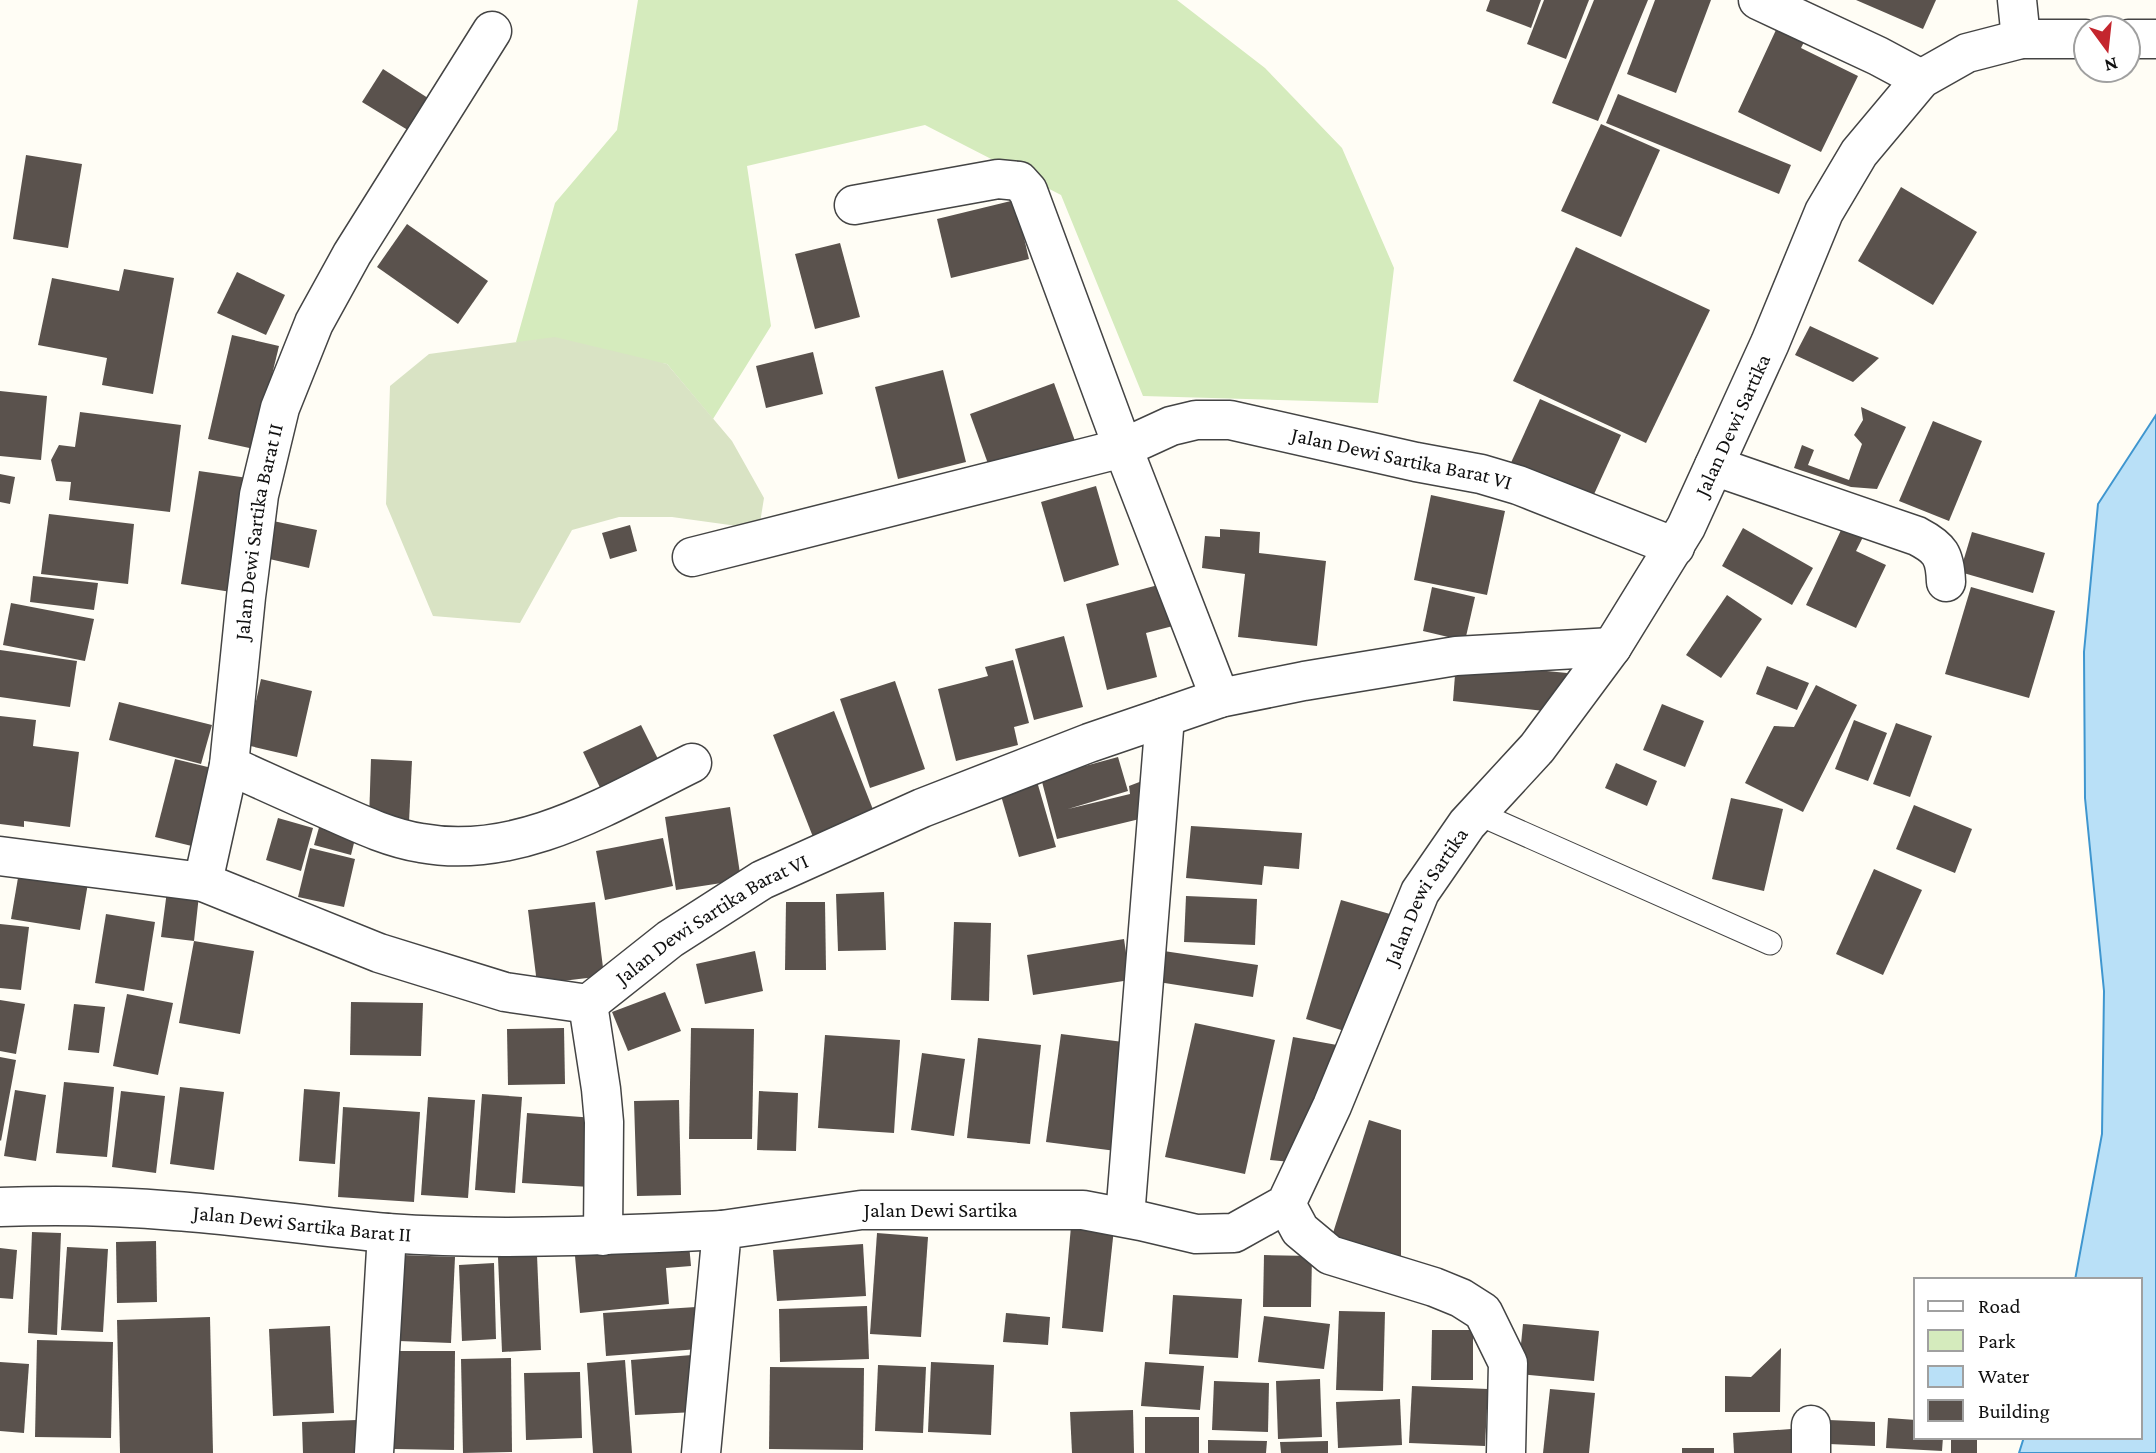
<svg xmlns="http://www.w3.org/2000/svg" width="2156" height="1453" viewBox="0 0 2156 1453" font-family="'Crimson Pro',serif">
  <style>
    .green { fill: #d5ebbd }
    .cemetery { fill: #d9e3c4 }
    .water { fill: #b9e0f7; stroke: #3f96cf; stroke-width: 2 }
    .building { fill: #5a524d }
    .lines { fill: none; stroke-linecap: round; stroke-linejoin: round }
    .service-casing { stroke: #444; stroke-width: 25 }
    .minor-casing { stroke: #444; stroke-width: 41 }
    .tertiary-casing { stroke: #444; stroke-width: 41 }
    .service { stroke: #fff; stroke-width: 23 }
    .minor { stroke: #fff; stroke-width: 38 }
    .tertiary { stroke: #fff; stroke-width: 38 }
    .labels { text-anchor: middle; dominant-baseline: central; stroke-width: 7; stroke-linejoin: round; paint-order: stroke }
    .street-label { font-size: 21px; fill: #111; stroke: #fff }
  </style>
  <rect width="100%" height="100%" fill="#fffdf5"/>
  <polygon class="green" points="638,0 1177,0 1265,68 1342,148 1394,268 1378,403 1143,396 1061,195 925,125 747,166 771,326 713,419 667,364 516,342 555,203 617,130"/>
  <polygon class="cemetery" points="555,337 667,364 732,441 764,498 759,529 672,517 619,517 572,530 520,623 433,616 386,504 390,386 429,354"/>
  <polygon class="water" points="2156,415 2156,1453 2019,1453 2024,1437 2140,1437 2140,1280 2075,1280 2102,1134 2104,991 2085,798 2084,652 2098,504"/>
  <g class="building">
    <polygon points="1490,0 1541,0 1531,28 1486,11"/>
    <polygon points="1544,0 1589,0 1566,59 1527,44"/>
    <polygon points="1594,0 1648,0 1598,121 1552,103"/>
    <polygon points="1655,0 1711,0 1676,93 1627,74"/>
    <polygon points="1856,0 1936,0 1923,29"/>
    <polygon points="1782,17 1810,30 1801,48 1858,76 1821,152 1738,112"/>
    <polygon points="383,69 431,100 411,132 362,102"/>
    <polygon points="1618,94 1791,165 1779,194 1606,123"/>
    <polygon points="1601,124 1660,150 1621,237 1561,211"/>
    <polygon points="26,155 82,164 68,248 13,239"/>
    <polygon points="1901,187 1977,232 1933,305 1858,261"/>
    <polygon points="1015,200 1029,259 951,278 937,219"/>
    <polygon points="407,224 488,281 458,324 377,267"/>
    <polygon points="840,243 860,317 815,329 795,254"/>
    <polygon points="1576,247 1710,310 1646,443 1513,381"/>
    <polygon points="124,269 174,278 153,394 102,385 107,358 38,345 52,278 119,291"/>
    <polygon points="237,272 285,295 266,335 217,313"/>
    <polygon points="1810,326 1879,358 1853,382 1795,355"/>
    <polygon points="232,335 279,346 254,449 208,439"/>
    <polygon points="813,352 823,394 766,408 756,366"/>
    <polygon points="943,370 966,462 898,479 875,387"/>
    <polygon points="1054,383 1075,441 991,472 970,414"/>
    <polygon points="0,391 47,396 41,460 0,456"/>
    <polygon points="1540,399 1621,435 1590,503 1509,467"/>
    <polygon points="1861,407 1906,427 1877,489 1851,487 1794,468 1802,445 1814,450 1808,465 1849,480 1862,444 1854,435 1863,420"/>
    <polygon points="80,412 181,425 170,512 69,500 71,482 56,481 51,460 59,445 75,447"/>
    <polygon points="1933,421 1982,441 1949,521 1899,501"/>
    <polygon points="199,471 248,478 231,592 181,584"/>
    <polygon points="0,474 15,477 10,504 0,502"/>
    <polygon points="1096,486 1119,565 1064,582 1041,502"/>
    <polygon points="1431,495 1505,511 1487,595 1414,580"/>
    <polygon points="49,514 134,524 128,584 41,574"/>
    <polygon points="273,521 317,530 309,568 265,558"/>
    <polygon points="630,525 637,551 610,559 602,533"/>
    <polygon points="1743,528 1813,568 1792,605 1722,566"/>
    <polygon points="1842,528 1863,537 1856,551 1886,565 1856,628 1806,605"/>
    <polygon points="1220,529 1260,532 1259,553 1326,561 1317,646 1238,637 1245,574 1202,568 1205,536 1220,537"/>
    <polygon points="1972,532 2045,553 2033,593 1960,572"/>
    <polygon points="33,576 98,583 94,610 30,602"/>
    <polygon points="1162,584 1173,626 1146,633 1157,677 1107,690 1086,604"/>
    <polygon points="1432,587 1475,597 1465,641 1423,631"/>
    <polygon points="1971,587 2055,611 2029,698 1945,674"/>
    <polygon points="1727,595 1762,619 1721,678 1686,655"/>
    <polygon points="11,603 94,619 85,661 3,645"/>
    <polygon points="1064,636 1083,707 1034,720 1015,649"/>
    <polygon points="0,650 77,661 70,707 0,697"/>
    <polygon points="1013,660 1029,723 1014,727 1018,745 956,761 938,689 988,676 985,667"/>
    <polygon points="1456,662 1567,673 1562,713 1453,701"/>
    <polygon points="1767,666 1809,683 1797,710 1756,694"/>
    <polygon points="261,679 312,691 297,757 246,745"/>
    <polygon points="895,681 925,769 870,788 840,699"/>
    <polygon points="1816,685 1857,705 1803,812 1745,783 1774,726 1794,727"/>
    <polygon points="119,702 212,725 201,764 109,740"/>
    <polygon points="1662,704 1704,721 1685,767 1643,750"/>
    <polygon points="834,711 876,817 815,842 773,735"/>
    <polygon points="0,716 36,720 33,746 79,752 70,827 24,821 24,827 0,824"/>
    <polygon points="1854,720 1887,733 1868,781 1835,769"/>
    <polygon points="1896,723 1932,736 1910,797 1873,784"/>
    <polygon points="641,725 664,771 605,798 583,752"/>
    <polygon points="1118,757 1128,791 1068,809 1130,794 1129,786 1142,781 1152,816 1057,839 1041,778"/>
    <polygon points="175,759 224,771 204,849 155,837"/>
    <polygon points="371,759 412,761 409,822 369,820"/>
    <polygon points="1616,763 1657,781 1647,806 1605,788"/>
    <polygon points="1036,778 1056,847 1019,857 999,789"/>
    <polygon points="1731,798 1783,809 1764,891 1712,879"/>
    <polygon points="1914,805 1972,829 1955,873 1896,849"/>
    <polygon points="730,807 741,880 676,890 665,817"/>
    <polygon points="322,817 358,827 351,855 314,845"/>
    <polygon points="278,818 313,828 301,871 266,860"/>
    <polygon points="1191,826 1302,833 1299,869 1264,866 1262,885 1186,878"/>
    <polygon points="663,838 673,886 605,900 596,851"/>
    <polygon points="310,848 355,859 344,907 298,897"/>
    <polygon points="1874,869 1922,890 1883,975 1836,954"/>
    <polygon points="19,872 88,883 80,930 11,919"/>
    <polygon points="167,891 199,895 194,941 254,951 240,1034 179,1023 194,941 161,937"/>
    <polygon points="884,892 886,950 838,951 836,894"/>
    <polygon points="1186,896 1257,899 1255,945 1184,942"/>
    <polygon points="1341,900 1390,914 1354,1034 1306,1019"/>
    <polygon points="595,902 604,976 537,984 528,910"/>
    <polygon points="786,902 825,902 826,970 785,970"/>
    <polygon points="106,914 155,922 144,991 95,983"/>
    <polygon points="954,922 991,923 989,1001 951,1000"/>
    <polygon points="0,924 29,927 21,990 0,988"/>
    <polygon points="1124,939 1130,980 1033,995 1027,955"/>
    <polygon points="1157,950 1258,965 1253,997 1152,981"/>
    <polygon points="755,951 763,991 705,1004 696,964"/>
    <polygon points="665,992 681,1031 628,1051 612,1012"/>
    <polygon points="127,994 173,1003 158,1075 113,1066"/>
    <polygon points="0,1000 25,1004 16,1054 0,1051"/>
    <polygon points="351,1002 423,1003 421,1056 350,1055"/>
    <polygon points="74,1004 105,1007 99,1053 68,1050"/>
    <polygon points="1195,1023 1275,1040 1245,1174 1165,1157"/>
    <polygon points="564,1028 565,1084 508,1085 507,1029"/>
    <polygon points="691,1028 754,1029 752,1139 689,1139"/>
    <polygon points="1061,1034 1131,1043 1116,1151 1046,1142"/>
    <polygon points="825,1035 900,1040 894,1133 818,1128"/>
    <polygon points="1293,1037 1348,1047 1302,1163 1270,1160"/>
    <polygon points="978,1038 1041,1045 1030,1144 967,1138"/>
    <polygon points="922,1053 965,1059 954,1136 911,1130"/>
    <polygon points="0,1057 16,1060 1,1141 0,1140"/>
    <polygon points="64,1082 114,1087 107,1157 56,1153"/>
    <polygon points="180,1087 224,1092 214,1170 170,1164"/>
    <polygon points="304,1089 340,1092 335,1164 299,1161"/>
    <polygon points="15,1090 46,1095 36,1161 4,1156"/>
    <polygon points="121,1091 165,1096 156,1173 112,1167"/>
    <polygon points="759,1091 798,1093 796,1151 757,1150"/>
    <polygon points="482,1094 522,1097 515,1193 475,1190"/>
    <polygon points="428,1097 475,1100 468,1198 421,1195"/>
    <polygon points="679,1100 681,1195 637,1196 634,1101"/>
    <polygon points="343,1107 420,1112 414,1202 338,1197"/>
    <polygon points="527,1113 595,1118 590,1187 522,1183"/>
    <polygon points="1369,1120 1401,1130 1401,1260 1332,1236"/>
    <polygon points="1072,1215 1115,1219 1103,1332 1062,1328"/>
    <polygon points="32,1232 61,1233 57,1335 28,1333"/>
    <polygon points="877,1233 928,1237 921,1337 870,1334"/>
    <polygon points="156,1241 157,1302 117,1303 116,1242"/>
    <polygon points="689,1244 691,1266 666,1268 669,1304 580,1313 575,1256"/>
    <polygon points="863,1244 866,1296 777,1301 773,1250"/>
    <polygon points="67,1247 108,1249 103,1332 61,1330"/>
    <polygon points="0,1248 17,1250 13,1299 0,1298"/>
    <polygon points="403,1255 455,1257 451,1343 399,1341"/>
    <polygon points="537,1255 541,1350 502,1352 498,1257"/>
    <polygon points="1264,1255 1312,1256 1311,1307 1263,1307"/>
    <polygon points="494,1263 496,1339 462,1341 459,1265"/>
    <polygon points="1173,1295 1242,1299 1238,1358 1169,1354"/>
    <polygon points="867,1306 869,1359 780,1362 779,1309"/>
    <polygon points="696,1307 699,1349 606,1356 603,1313"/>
    <polygon points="1339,1311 1385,1312 1383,1391 1336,1390"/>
    <polygon points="1006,1313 1050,1317 1048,1345 1003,1342"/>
    <polygon points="1264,1316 1330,1324 1324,1369 1258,1362"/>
    <polygon points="210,1317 213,1453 120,1453 117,1320"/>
    <polygon points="1523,1324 1599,1331 1594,1381 1518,1374"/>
    <polygon points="330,1326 334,1413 273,1416 269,1329"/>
    <polygon points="1432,1330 1473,1330 1473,1380 1431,1380"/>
    <polygon points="37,1340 113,1342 111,1438 35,1437"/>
    <polygon points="1781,1348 1780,1412 1725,1412 1725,1376 1751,1377"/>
    <polygon points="395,1351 455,1351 454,1450 394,1449"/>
    <polygon points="692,1355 695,1412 635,1415 631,1360"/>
    <polygon points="511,1358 512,1452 463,1453 461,1359"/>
    <polygon points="625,1360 632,1453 593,1453 587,1363"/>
    <polygon points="0,1362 29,1364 24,1433 0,1431"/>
    <polygon points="931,1362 994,1365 991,1435 928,1432"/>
    <polygon points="1145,1362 1204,1366 1200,1410 1141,1406"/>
    <polygon points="878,1365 926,1367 923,1433 875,1431"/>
    <polygon points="770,1367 864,1368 863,1450 769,1449"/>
    <polygon points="580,1372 582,1438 526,1440 524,1373"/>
    <polygon points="1320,1379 1322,1437 1278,1439 1276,1381"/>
    <polygon points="1214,1381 1269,1383 1268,1432 1212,1430"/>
    <polygon points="1412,1386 1488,1389 1485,1446 1409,1443"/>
    <polygon points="1550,1389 1595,1393 1589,1453 1543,1453"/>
    <polygon points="1400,1399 1402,1445 1338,1448 1336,1402"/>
    <polygon points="1133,1410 1134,1453 1072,1453 1070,1412"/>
    <rect x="1145" y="1417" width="54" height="36"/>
    <polygon points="1888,1418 1916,1420 1916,1437 1943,1437 1942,1451 1886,1448"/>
    <polygon points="357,1420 358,1453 303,1453 302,1422"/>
    <polygon points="1829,1420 1875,1422 1875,1446 1829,1444"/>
    <polygon points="1791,1429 1792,1453 1734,1453 1733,1433"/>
    <rect x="1951" y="1437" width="26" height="16"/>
    <polygon points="1208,1440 1267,1441 1266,1453 1208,1453"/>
    <polygon points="1328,1441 1328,1453 1281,1453 1280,1442"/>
    <rect x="1682" y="1448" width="32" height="5"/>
  </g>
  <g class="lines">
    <g class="service-casing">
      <polyline id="service" points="1477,813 1770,943"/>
    </g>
    <g class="minor-casing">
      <g id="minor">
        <polyline points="1758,0 1878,56 1921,79"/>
        <polyline points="2017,0 2021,39"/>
        <polyline points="854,205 998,179 1019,181 1028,191 1123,448 1220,698"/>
        <path d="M1714,466L1917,536C1940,548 1945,555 1946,582"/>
        <path id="s1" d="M692,557L1123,448L1171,426L1196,420H1230L1416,462L1481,474L1518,485L1675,547"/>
        <path d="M229,765C263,781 297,796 331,811C360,824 390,838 421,843C518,861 609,804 692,763"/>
        <path id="s2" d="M0,856L203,882L379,953L505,992L588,1004L670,939L762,880L922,808L1089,743L1165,717L1220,698L1304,681L1456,656L1612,647"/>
        <path id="s3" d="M203,882L229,765L246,597L259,495L280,408L314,323L352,254L492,31"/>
        <polyline points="588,1004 601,1089 604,1122 603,1236"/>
        <polyline points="1286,1204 1300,1230 1330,1255 1434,1287 1461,1298 1483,1312 1508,1363 1506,1453"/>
        <path id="s4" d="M0,1207C58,1205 117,1206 175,1211C246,1216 316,1227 387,1233C498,1241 611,1235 722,1230"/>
        <polyline points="1125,1217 1165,717"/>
        <polyline points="374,1453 387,1233"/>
        <polyline points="1811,1453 1811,1425"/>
      </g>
    </g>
    <g class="tertiary-casing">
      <g id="tertiary">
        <polyline points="2128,39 2156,39"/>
        <path id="s5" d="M701,1453L722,1230L861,1210H1083L1141,1221L1196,1234L1234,1233L1286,1204L1332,1106L1420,892L1467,824L1537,748L1612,647L1686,527L1770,343L1824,212L1859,153L1921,79L1967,53L2021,39H2086"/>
      </g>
    </g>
    <use href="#service" class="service"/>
    <use href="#minor" class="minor"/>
    <use href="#tertiary" class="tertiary"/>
  </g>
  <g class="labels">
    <g class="street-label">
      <text stroke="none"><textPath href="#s5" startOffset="1704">Jalan Dewi Sartika</textPath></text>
      <text stroke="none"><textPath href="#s1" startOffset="733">Jalan Dewi Sartika Barat VI</textPath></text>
      <text stroke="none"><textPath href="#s3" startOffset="355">Jalan Dewi Sartika Barat II</textPath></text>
      <text stroke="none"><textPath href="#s5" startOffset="1138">Jalan Dewi Sartika</textPath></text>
      <text stroke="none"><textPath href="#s2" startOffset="761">Jalan Dewi Sartika Barat VI</textPath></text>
      <text stroke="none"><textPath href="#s5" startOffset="444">Jalan Dewi Sartika</textPath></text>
      <text stroke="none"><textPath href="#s4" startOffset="303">Jalan Dewi Sartika Barat II</textPath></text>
    </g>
  </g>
  <rect x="1914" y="1278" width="228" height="161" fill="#ffffff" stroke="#a0a0a0" stroke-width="2"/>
  <rect x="1928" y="1301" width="35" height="10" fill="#ffffff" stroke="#a0a0a0" stroke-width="2"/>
  <text x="1978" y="1313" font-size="21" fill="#111111">Road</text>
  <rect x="1928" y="1330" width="35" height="21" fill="#d5ebbd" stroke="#a0a0a0" stroke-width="2"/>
  <text x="1978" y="1348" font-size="21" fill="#111111">Park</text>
  <rect x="1928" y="1366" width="35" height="21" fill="#b9e0f7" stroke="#a0a0a0" stroke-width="2"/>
  <text x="1978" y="1383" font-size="21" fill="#111111">Water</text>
  <rect x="1928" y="1400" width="35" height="21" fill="#5a524d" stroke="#a0a0a0" stroke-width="2"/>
  <text x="1978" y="1418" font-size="21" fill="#111111">Building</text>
  <g transform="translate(2107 49) rotate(165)"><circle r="33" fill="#ffffff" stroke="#a0a0a0" stroke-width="2"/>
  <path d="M0-5L12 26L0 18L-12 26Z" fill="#c4262e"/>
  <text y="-10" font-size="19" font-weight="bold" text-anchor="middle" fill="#111111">N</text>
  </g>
</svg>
